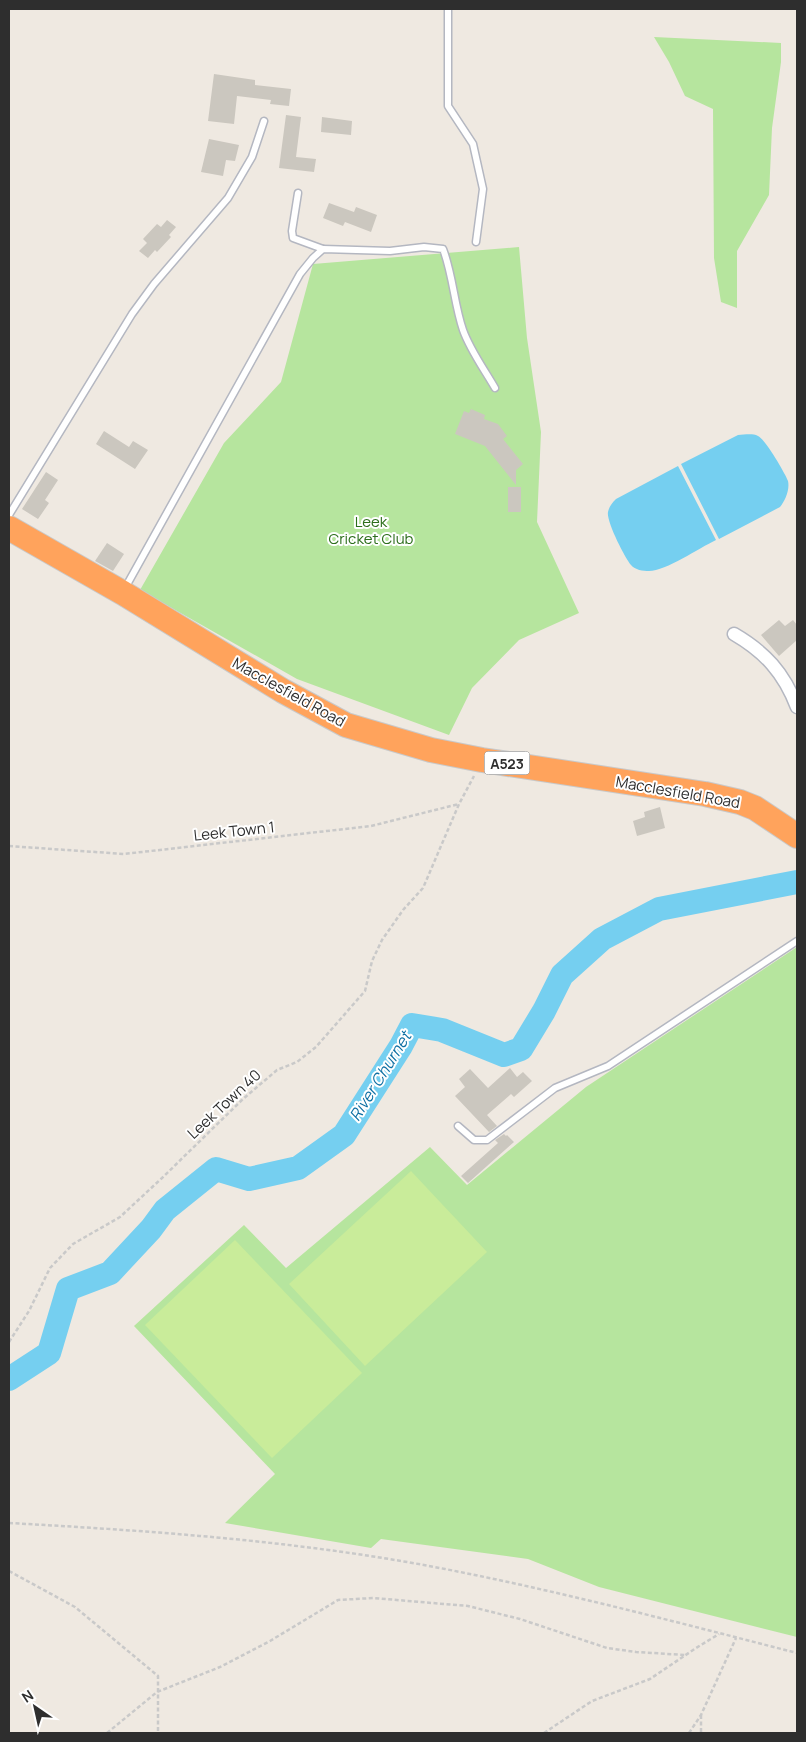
<svg xmlns="http://www.w3.org/2000/svg" width="806" height="1742" viewBox="0 0 806 1742" font-family="Manrope,sans-serif">
  <style>
    .green { fill: #b6e59e }
    .pitch { fill: #c9ec9a }
    .water { fill: #75cff0 }
    .lines { fill: none; stroke-linecap: round; stroke-linejoin: round }
    .river { stroke: #75cff0; stroke-width: 24 }
    .building { fill: #cbc7bf }
    .lane-casing { stroke: #b4b7c1; stroke-width: 9 }
    .street-casing { stroke: #b4b7c1; stroke-width: 15 }
    .highway-casing { stroke: #c9c9c9; stroke-width: 26 }
    .path { stroke: #c9c9c9; stroke-width: 2.5; stroke-dasharray: 4 2.5; stroke-linecap: butt }
    .lane { stroke: #fff; stroke-width: 6 }
    .street { stroke: #fff; stroke-width: 12 }
    .highway { stroke: #ffa35c; stroke-width: 24 }
    .labels { text-anchor: middle; dominant-baseline: central; stroke-width: 4; stroke-linejoin: round; paint-order: stroke }
    .shield { fill: #fff; stroke: #6d6d6d; stroke-width: 1 }
    .shield-label { font-size: 14px; font-weight: bold; fill: #2e2e2e }
    .park-label { font-size: 15px; fill: #2c6e1b; stroke: #fff }
    .street-label { font-size: 15px; fill: #2e2e2e; stroke: #fff }
    .water-label { font-size: 16px; font-style: italic; fill: #0d6fa3; stroke: #fff }
  </style>
  <rect width="100%" height="100%" fill="#efe9e1"/>
  <g class="green">
    <polygon points="654,37 781,43 781,62 772,128 769,195 737,251 737,308 721,302 714,258 713,109 685,96 669,62"/>
    <polygon points="519,247 527,338 541,432 537,522 579,613 519,640 472,688 449,735 297,679 140,590 224,443 281,382 313,264"/>
    <polygon points="797,947 797,1637 599,1587 528,1559 381,1539 371,1548 225,1523 275,1474 134,1326 244,1225 286,1268 430,1147 467,1185 586,1087"/>
  </g>
  <g class="pitch">
    <polygon points="411,1171 487,1252 365,1366 289,1284"/>
    <polygon points="235,1240 362,1373 272,1458 145,1325"/>
  </g>
  <g class="water">
    <path d="M738,435C744,435 752,433 758,436C765,439 785,473 788,481C790,490 785,501 780,507L719,539L681,464Z"/>
    <path d="M678,466L716,540C699,548 666,571 649,571C643,571 635,570 631,565C625,558 606,521 608,512C609,507 612,503 616,499Z"/>
  </g>
  <g class="lines">
    <polyline class="river" points="9,1379 49,1353 68,1289 110,1273 151,1229 165,1210 216,1169 249,1179 298,1168 344,1135 401,1046 412,1025 442,1030 504,1055 521,1049 544,1011 562,975 602,939 659,909 797,882"/>
  </g>
  <g class="building">
    <polygon points="214,74 255,80 255,85 291,89 289,106 270,104 271,100 237,96 234,124 208,121"/>
    <polygon points="286,115 301,117 296,157 316,159 314,172 279,168"/>
    <polygon points="322,117 352,121 351,135 321,132"/>
    <polygon points="209,139 239,145 235,161 226,160 223,176 201,172"/>
    <polygon points="329,203 354,212 356,207 377,215 371,232 345,222 343,226 323,218"/>
    <polygon points="167,220 176,227 169,235 171,237 157,252 155,250 148,258 139,251 147,243 143,239 157,224 161,227"/>
    <polygon points="471,409 485,415 484,419 498,424 507,436 503,439 523,464 516,470 516,485 485,446 455,434 464,411 469,413"/>
    <polygon points="104,431 129,447 133,441 148,450 135,469 96,444"/>
    <polygon points="46,472 58,480 45,500 49,503 38,519 22,509"/>
    <rect x="508" y="487" width="13" height="25"/>
    <polygon points="107,543 124,554 113,571 95,561"/>
    <polygon points="779,620 785,626 793,620 797,625 797,640 779,656 761,635"/>
    <polygon points="660,807 665,828 637,836 633,821 645,817 644,812"/>
    <polygon points="510,1068 517,1077 523,1072 532,1081 514,1097 511,1094 487,1115 497,1126 489,1132 455,1096 465,1087 459,1079 470,1069 488,1088"/>
    <polygon points="504,1134 506,1136 507,1135 514,1142 468,1183 461,1176 498,1143 495,1140"/>
  </g>
  <g class="lines">
    <g class="lane-casing">
      <g id="lane">
        <polyline points="448,9 448,106 473,144 483,189 476,242"/>
        <polyline points="298,193 292,231 293,238 323,249"/>
        <polyline points="9,515 132,314 154,284 228,198 252,157 264,121"/>
        <path d="M124,590L300,274L313,258L323,249L390,251L424,247L443,249C453,275 454,304 463,330C470,350 484,369 495,388"/>
        <polyline points="458,1126 474,1140 487,1140 555,1088 608,1066 797,941"/>
      </g>
    </g>
    <g class="street-casing">
      <path id="street" d="M734,634C765,652 784,673 797,707"/>
    </g>
    <g class="highway-casing">
      <polyline id="highway" points="9,528 123,593 283,691 346,725 431,750 482,760 705,794 740,802 755,808 797,836"/>
    </g>
    <g class="path">
      <polyline points="9,846 124,854 371,826 459,804"/>
      <polyline points="9,1342 29,1311 50,1268 73,1244 120,1217 162,1178 243,1099 277,1070 297,1062 316,1047 365,991 372,961 382,940 403,910 423,888 459,804 474,776"/>
      <path d="M9,1523C155,1531 301,1541 445,1569C563,1592 680,1623 797,1653"/>
      <polyline points="9,1571 75,1607 158,1676 158,1733"/>
      <polyline points="701,1715 701,1733"/>
      <polyline points="107,1733 157,1692 220,1667 270,1641 338,1600 373,1598 468,1606 520,1619 607,1648 636,1652 685,1655"/>
      <polyline points="544,1733 592,1701 650,1679 696,1648 719,1634"/>
      <polyline points="689,1733 701,1715 736,1638"/>
    </g>
    <use href="#lane" class="lane"/>
    <use href="#street" class="street"/>
    <use href="#highway" class="highway"/>
  </g>
  <g class="labels">
    <rect class="shield" x="484.5" y="751.5" width="45" height="23" rx="4"/>
    <g class="shield-label">
      <text x="507" y="763">A523</text>
    </g>
    <g class="park-label">
      <text x="371" y="521">Leek<tspan x="371" dy="17">Cricket Club</tspan></text>
    </g>
    <g class="street-label">
      <text transform="translate(289 692) rotate(29)">Macclesfield Road</text>
      <text transform="translate(678 792) rotate(10)">Macclesfield Road</text>
      <text transform="translate(234 831) rotate(-6)">Leek Town 1</text>
      <text transform="translate(224 1104) rotate(-43)">Leek Town 40</text>
    </g>
    <g class="water-label">
      <text transform="translate(380 1076) rotate(-58)">River Churnet</text>
    </g>
  </g>
  <rect width="806" height="1742" fill="none" stroke="#2e2e2e" stroke-width="20"/>
  <g transform="translate(35 1707) rotate(326)" stroke="#ffffff" stroke-width="4" paint-order="stroke">
  <path d="M0-4L9 19L0 12L-9 19Z" fill="#2e2e2e"/>
  <text y="-8" font-size="14" font-weight="bold" text-anchor="middle" fill="#2e2e2e">N</text>
  </g>
</svg>
